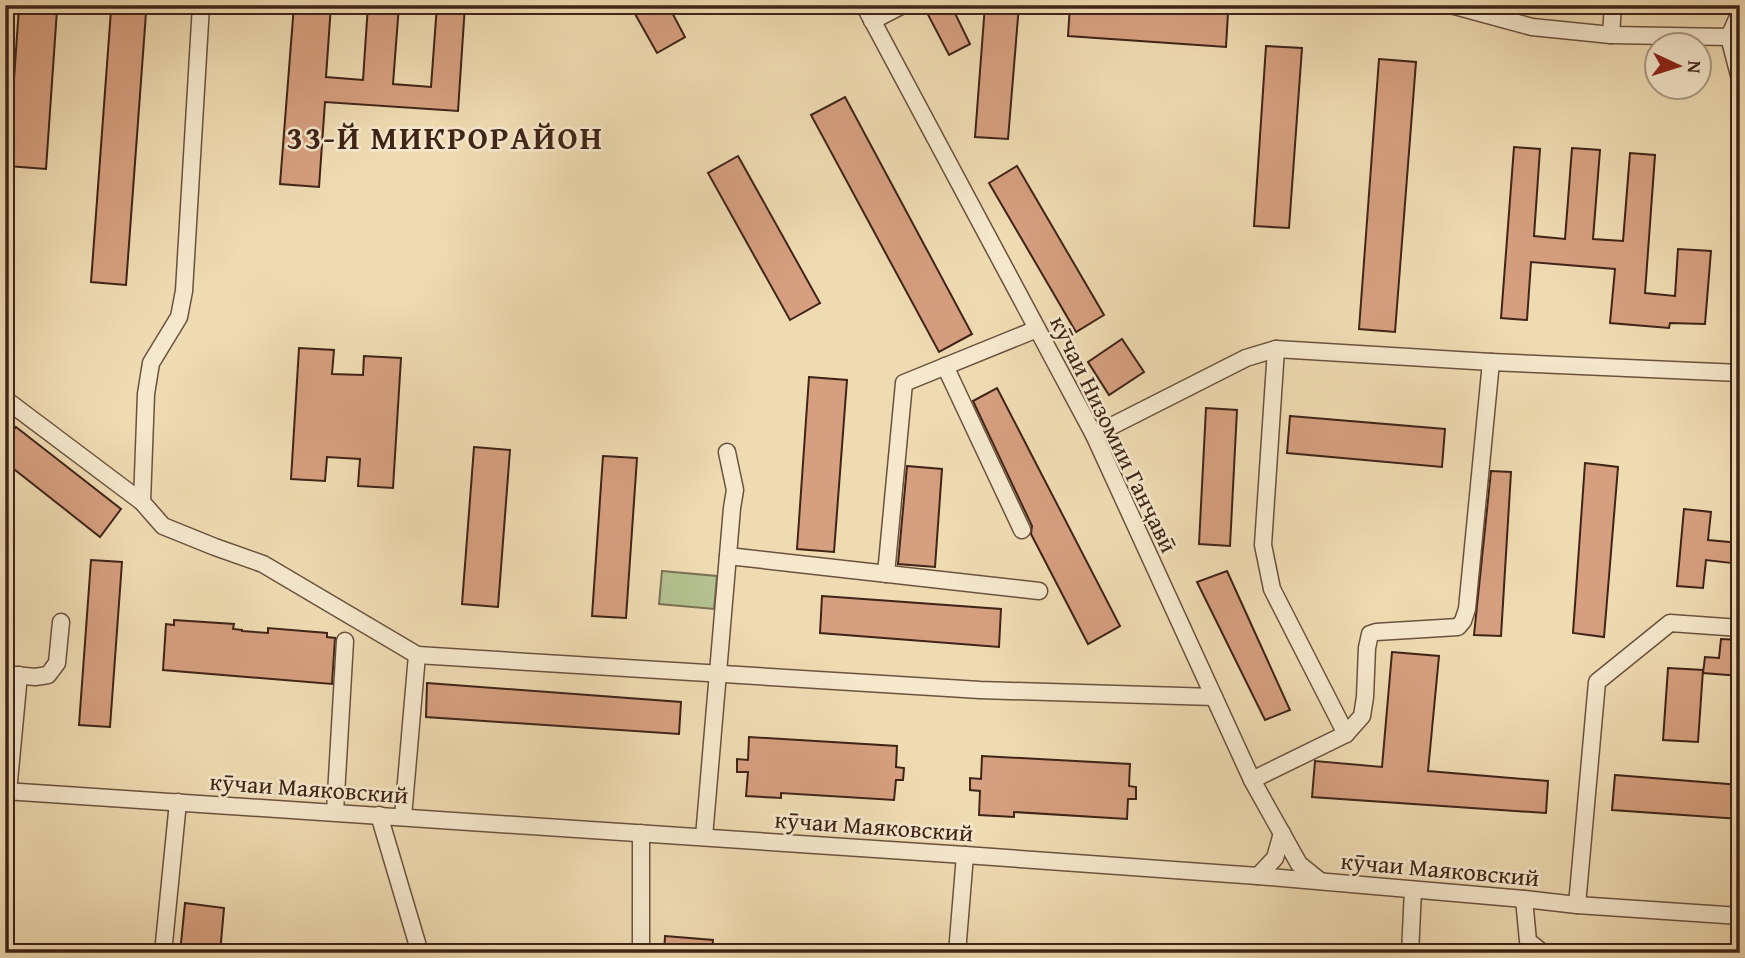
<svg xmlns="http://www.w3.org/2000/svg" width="1745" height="958" viewBox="0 0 1745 958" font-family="'Gentium Book Plus',serif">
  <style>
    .green { fill: #b4c190; stroke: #7a7254; stroke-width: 2 }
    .building { fill: #d69f7f; stroke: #3f2417; stroke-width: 2 }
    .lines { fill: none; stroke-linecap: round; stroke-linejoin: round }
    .minor-casing { stroke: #6b523e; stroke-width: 19 }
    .minor { stroke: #f5e8cd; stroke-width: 16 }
    .labels { text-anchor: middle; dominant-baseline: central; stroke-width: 5; stroke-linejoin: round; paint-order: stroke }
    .street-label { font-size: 24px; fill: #3f2417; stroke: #f5e8cd }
    .district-label { font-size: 32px; font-weight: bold; letter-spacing: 2px; fill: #3f2417; stroke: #f5e8cd }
  </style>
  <rect width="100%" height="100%" fill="#efdbb2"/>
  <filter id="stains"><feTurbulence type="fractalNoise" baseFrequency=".00286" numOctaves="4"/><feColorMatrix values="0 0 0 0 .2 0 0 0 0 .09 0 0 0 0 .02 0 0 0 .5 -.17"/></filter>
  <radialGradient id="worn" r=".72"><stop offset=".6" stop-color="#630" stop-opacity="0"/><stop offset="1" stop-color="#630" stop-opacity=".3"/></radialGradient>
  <polygon class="green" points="662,571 717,576 714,609 659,604"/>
  <g class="building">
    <polygon points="294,5 331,5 326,77 363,80 368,5 399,5 393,84 431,87 437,5 465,5 458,111 325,102 319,187 280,184"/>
    <polygon points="630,5 668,5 685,37 657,53"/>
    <polygon points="923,5 951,5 970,44 949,55"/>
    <polygon points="985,5 1019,5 1008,139 975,137"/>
    <polygon points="1070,5 1112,5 1228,13 1226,47 1068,36"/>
    <polygon points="19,7 57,10 46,169 8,166"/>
    <polygon points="111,10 146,13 126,285 91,282"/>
    <polygon points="1266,46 1302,48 1289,228 1254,226"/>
    <polygon points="1379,59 1416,62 1395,332 1359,329"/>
    <polygon points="845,97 972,334 939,352 811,115"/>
    <polygon points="1514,147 1540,149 1534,236 1565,239 1572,148 1600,150 1593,239 1623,241 1630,153 1655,155 1645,293 1675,296 1678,249 1711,251 1705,324 1670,323 1669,328 1610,323 1615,269 1531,262 1527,320 1501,318"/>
    <polygon points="738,156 820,303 790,320 708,173"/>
    <polygon points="1017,166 1104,315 1076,332 989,183"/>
    <polygon points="1122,339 1144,372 1109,395 1088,362"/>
    <polygon points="299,348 334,350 332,374 363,375 364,356 401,358 393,488 358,486 360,459 327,457 325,481 291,479"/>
    <polygon points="809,377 847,380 834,552 797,549"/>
    <polygon points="997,388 1120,626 1088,644 1031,534 1032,526 973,401"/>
    <polygon points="1206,408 1237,410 1230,546 1199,544"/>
    <polygon points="1290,416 1445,429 1442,467 1287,453"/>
    <polygon points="16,427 121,509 100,537 5,462 5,441"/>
    <polygon points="474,447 510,450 498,607 462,604"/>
    <polygon points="603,456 637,458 626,618 592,616"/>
    <polygon points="1585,463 1618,467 1604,637 1573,633"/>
    <polygon points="907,466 942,469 935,567 898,564"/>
    <polygon points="1491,471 1511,472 1501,636 1474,635"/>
    <polygon points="1684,509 1711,512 1708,540 1740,543 1740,564 1706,560 1703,588 1677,586"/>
    <polygon points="91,560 122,562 110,727 79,725"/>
    <polygon points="1227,571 1290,710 1265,720 1197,582"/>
    <polygon points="822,596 1001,609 999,647 820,633"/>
    <polygon points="174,620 234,624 233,629 242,630 242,631 268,633 268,628 327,633 327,637 335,638 332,684 163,670 166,624 174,625"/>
    <polygon points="1721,639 1740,640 1740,676 1703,673 1705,657 1719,658"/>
    <polygon points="1392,652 1439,656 1428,771 1548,781 1546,813 1312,797 1315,761 1382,767"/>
    <polygon points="1668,668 1703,670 1698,742 1663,740"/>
    <polygon points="427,683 681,702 679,734 426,717"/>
    <polygon points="749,737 897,746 896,767 904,768 903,780 896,780 894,800 781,793 781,798 746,796 748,772 737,772 737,759 748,760"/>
    <polygon points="982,756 1130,764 1129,786 1136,787 1136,799 1128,799 1127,819 1014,812 1014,817 979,815 980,791 970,790 970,778 981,779"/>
    <polygon points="1615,775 1740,785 1740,819 1612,810"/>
    <polygon points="185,903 224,908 220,953 180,953"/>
    <polygon points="665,936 713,940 712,953 664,953"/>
  </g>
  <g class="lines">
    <g class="minor-casing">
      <g id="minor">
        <polyline points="864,5 1094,435 1252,780 1299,864 1320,881"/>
        <polyline points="1451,5 1532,27 1611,35 1729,37 1740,12"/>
        <polyline points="872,21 903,5"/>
        <polyline points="1611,35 1613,5"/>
        <polyline points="1729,37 1740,79"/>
        <polyline points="1276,349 1263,545 1272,589 1346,734"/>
        <polyline points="945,366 1022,530"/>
        <polyline points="5,399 142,502 163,526 215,547 263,564 417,655 403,817"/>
        <polyline points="1094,435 1246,358 1276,349 1491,362 1740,373"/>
        <polyline points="142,502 146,394 151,363 179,317 184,291 201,5"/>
        <polyline points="728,556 1039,591"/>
        <polyline points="886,574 904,383 1037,329"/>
        <polyline points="417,655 980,690 1214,697"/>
        <polyline points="5,674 35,677 48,675 57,663 61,622"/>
        <polyline points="1252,780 1346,734 1362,716 1365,697 1367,648 1370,634 1376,632 1458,627 1463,621 1467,609 1491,362"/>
        <polyline points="5,791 965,855 1258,876 1524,899 1577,905 1740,916"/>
        <polyline points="8,792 19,675"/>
        <polyline points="335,812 345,641"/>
        <polyline points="379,815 420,953"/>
        <polyline points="641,833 641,953"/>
        <polyline points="704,837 732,508 735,490 727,452"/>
        <polyline points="1258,876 1275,858 1282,833"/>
        <polyline points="1524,899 1528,941 1543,953"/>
        <polyline points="1577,905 1597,682 1670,623 1740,628"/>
        <polyline points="163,953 178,802"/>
        <polyline points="957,953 965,855"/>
        <polyline points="1410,953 1413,890"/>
      </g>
    </g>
    <use href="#minor" class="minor"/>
  </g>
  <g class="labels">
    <g class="street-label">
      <text transform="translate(1114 434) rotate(64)">кӯчаи Низомии Ганҷавӣ</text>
      <text transform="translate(309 788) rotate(4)">кӯчаи Маяковский</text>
      <text transform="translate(874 826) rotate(4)">кӯчаи Маяковский</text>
      <text transform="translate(1440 869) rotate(5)">кӯчаи Маяковский</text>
    </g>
    <g class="district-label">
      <text x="445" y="137">33-Й МИКРОРАЙОН</text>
    </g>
  </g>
  <rect width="1745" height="958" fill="none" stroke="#efdbb2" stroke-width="28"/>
  <rect x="7" y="7" width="1731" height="944" fill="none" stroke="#3f2417" stroke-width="3.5"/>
  <rect x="14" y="14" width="1717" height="930" fill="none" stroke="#3f2417" stroke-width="2"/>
  <g transform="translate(1678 66) rotate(94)"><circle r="33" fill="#f5e8cd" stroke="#ac9a84" stroke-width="2"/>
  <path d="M0-5L12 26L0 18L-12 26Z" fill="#8f2418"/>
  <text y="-10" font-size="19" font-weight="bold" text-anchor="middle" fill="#3f2417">N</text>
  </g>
  <rect width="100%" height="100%" filter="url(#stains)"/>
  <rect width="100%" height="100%" fill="url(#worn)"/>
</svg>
